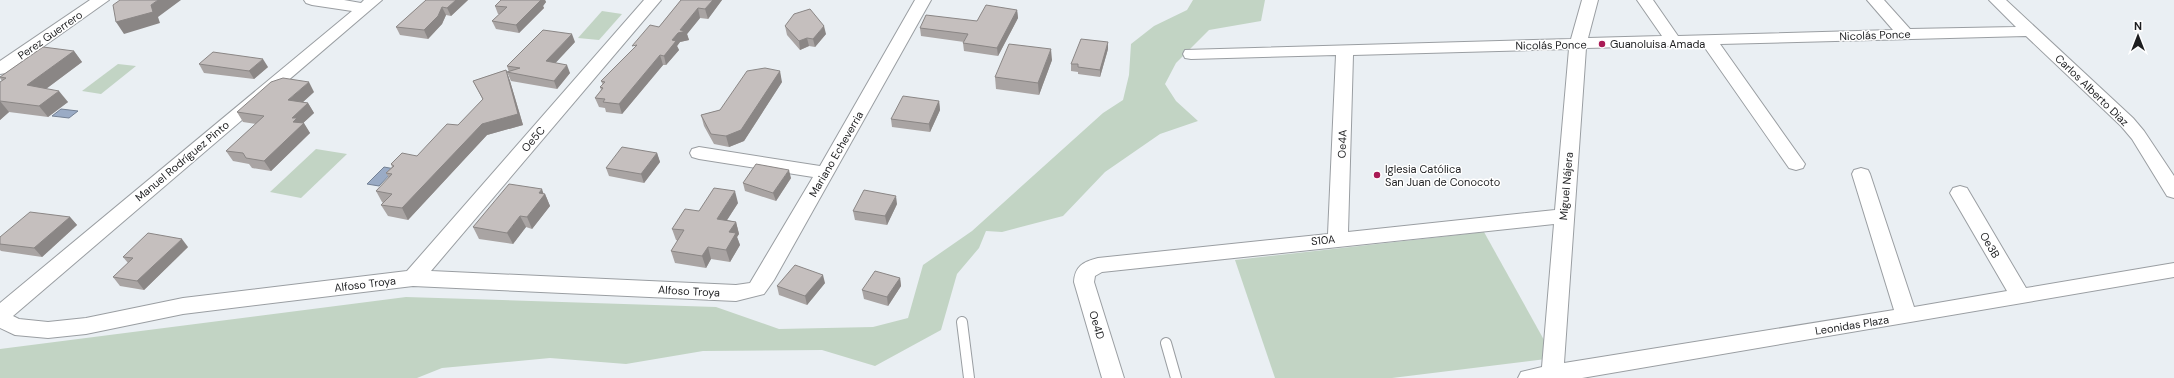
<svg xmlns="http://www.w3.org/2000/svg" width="2174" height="378" viewBox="0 0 2174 378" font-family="'DM Sans',sans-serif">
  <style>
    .green { fill: #c2d4c4 }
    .water { fill: #9aabc5; stroke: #748194 }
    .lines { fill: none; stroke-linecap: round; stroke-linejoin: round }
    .lane-casing { stroke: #9a9ea2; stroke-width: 12 }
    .street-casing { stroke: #9a9ea2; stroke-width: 2 }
    .lane { stroke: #fff; stroke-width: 10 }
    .street { fill: #fff; fill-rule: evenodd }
    .wall { fill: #a9a4a3 }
    .shaded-wall { fill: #8a8685 }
    .building { fill: #c5bfbe; stroke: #8a8685 }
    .poi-dot { fill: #aa1b55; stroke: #fff; stroke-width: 1.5 }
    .labels { text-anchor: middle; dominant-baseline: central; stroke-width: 3; stroke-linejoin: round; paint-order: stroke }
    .street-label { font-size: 11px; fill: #1d1e20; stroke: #fff }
    .poi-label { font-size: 11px; fill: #1d1e20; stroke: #fff; text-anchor: start }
  </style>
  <rect width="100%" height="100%" fill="#eaeff3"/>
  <g class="green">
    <polygon points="1193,0 1265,0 1261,21 1209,30 1176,63 1165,84 1176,101 1198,121 1160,134 1105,172 1063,216 1002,232 986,231 979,248 957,274 941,330 875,366 822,350 703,351 626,364 550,358 442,368 417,378 0,378 0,349 406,297 716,307 779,329 873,327 908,318 923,265 972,231 1103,113 1123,100 1129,75 1131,44 1154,26 1187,10"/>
    <polygon points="602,11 622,14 599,40 578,38"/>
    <polygon points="118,64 136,66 101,94 82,91"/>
    <polygon points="316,149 347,154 301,198 270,192"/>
    <polygon points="1484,232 1554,358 1392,378 1275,378 1235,260"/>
  </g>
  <g class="water">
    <polygon points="61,109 78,111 69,118 52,116"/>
    <polygon points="384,167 395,169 379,186 367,184"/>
  </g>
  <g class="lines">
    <g class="lane-casing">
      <g id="lane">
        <polyline points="962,322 969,378"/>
        <polyline points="1166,343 1176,378"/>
      </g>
    </g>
    <g class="street-casing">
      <g id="street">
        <polygon points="90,0 109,0 6,73 0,74 0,61"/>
        <polygon points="304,0 344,0 361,3 364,0 382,0 13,316 19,319 48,322 86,318 183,298 407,271 644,0 661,0 431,271 736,285 750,283 813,177 699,159 692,157 690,153 692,149 699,147 820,166 915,0 931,0 774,280 764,294 736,301 413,286 183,314 86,334 48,338 15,335 0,328 0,303 352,11 312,5 306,3"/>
        <path d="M1582,0H1598L1588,38L1662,36L1637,0H1653L1678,36L1893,30L1867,0H1884L1910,29L2016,27L1989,0H2006L2133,118L2144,131L2174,176V198L2167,196L2132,139L2121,126L2026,36L1720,44L1805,164L1803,168L1796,170L1789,168L1703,45L1586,48L1564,363L1894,310L1852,174L1854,170L1861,168L1868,170L1870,174L1914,307L2007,291L1950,193L1953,188L1960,186L1967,188L2026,288L2174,263V277L1582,378H1518L1521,372L1542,367L1554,224L1102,272L1095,276L1094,282L1124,378H1102L1074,282C1075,266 1083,262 1098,258L1328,234L1336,55L1191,59L1185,58L1183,54L1185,50L1571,39ZM1569,49L1555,210L1348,232L1353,55Z"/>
      </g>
    </g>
    <use href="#lane" class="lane"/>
    <use href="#street" class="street"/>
  </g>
  <g class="wall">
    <polygon points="426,0 468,0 451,16 446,15 442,24 428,39 400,35 396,27"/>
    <polygon points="501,0 545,0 546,2 543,6 544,8 519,33 496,29 492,21 500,14 498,14 495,6"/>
    <polygon points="681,0 722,0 708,19 700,18 687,34 689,40 680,42 677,46 679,50 666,65 663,65 622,114 606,112 605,108 599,107 595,98 601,90 600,87 603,85 601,81 659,27"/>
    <polygon points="1017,10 1018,18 998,56 964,51 963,43 964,42 921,36 920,28 977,21"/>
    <polygon points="785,26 826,34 815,47 809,46 800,50 787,35"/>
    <polygon points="575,42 555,63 570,73 557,89 511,81 507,72 509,72 507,66"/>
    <polygon points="1108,49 1100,77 1078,74 1078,72 1071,71 1071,64"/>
    <polygon points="74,51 82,62 46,89 68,102 48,117 9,112 0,120 0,82 2,81 0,78 0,77"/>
    <polygon points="1052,60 1039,95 996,89 995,77"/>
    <polygon points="199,64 268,67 254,79 204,73"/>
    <polygon points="506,70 510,81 523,125 487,135 408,220 388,216 381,205 383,203 382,202 376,191 389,178 386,173 392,167 391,164 417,156 458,125 483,100 473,81"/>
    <polygon points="782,82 744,141 729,147 714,144 704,126 701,115 720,110"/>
    <polygon points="314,92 303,102 308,103 314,113 303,123 310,133 271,171 252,168 249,164 233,161 226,151 256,124 243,122 237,112"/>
    <polygon points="939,101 940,110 930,132 892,127 891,119"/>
    <polygon points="657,153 660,162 644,183 609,176 606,168"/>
    <polygon points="791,178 776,201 745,191 743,183"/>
    <polygon points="544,194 545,194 550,206 532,229 526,227 513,244 479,239 473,227"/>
    <polygon points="738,203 727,220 736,222 739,234 737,237 740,245 730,262 711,259 706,268 675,263 671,251 678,241 676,240 672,229 699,211"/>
    <polygon points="897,204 887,225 855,220 853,211"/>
    <polygon points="70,217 77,225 42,257 1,251 0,250 0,237"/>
    <polygon points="188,247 144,290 120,286 113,277 128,263 123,257"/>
    <polygon points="900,278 901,286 888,306 864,299 862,290"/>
    <polygon points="825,283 807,305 779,295 777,286"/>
  </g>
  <g class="shaded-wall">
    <polygon points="158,0 181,0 158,17 160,23 124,34 116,22 151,5"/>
    <polygon points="456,0 468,0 451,16 447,8"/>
    <polygon points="539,0 545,0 546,2 543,6 544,8 519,33 516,25"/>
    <polygon points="713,0 722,0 708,19 705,9"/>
    <polygon points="442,7 446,15 442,24 428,39 424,30"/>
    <polygon points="698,8 700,18 687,34 689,40 680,42 677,46 679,50 666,65 664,56 672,40"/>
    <polygon points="1017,10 1018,18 998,56 997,48"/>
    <polygon points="824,26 826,34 815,47 813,39"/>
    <polygon points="572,34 575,42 549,70 546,61"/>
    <polygon points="807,38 809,46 800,50 799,41"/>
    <polygon points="1108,42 1108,49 1100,77 1100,70"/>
    <polygon points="1051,49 1052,60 1039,95 1038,83"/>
    <polygon points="74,51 82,62 35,97 27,85"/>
    <polygon points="660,55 663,65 622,114 619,104"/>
    <polygon points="263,59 268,67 254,79 249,71"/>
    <polygon points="567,65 570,73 557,89 554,81"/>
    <polygon points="506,70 510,81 523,125 487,135 408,220 402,208"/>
    <polygon points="780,71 782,82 744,141 729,147 726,136"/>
    <polygon points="309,82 314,92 294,110 288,100"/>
    <polygon points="59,91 68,102 48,117 39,106"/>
    <polygon points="0,101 9,112 0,120"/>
    <polygon points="939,101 940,110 930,132 929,124"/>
    <polygon points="308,103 314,113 301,125 304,123 310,133 271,171 264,161 293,122 292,118"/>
    <polygon points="657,153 660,162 644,183 641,174"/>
    <polygon points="789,170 791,178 776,201 773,193"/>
    <polygon points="542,189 544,195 545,194 550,206 532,229 527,217 539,193"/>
    <polygon points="735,191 738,203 720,231 717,219"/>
    <polygon points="896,196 897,204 887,225 885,216"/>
    <polygon points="520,216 526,227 513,244 507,233"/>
    <polygon points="70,217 77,225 42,257 34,248"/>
    <polygon points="736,222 739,234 737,237 740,245 730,262 726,250 729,232"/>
    <polygon points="182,239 188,247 144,290 137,281"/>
    <polygon points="708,247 711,259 706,268 702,256"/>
    <polygon points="823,275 825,283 807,305 805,296"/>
    <polygon points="900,278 901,286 888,306 887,297"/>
  </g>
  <g class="building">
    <polygon points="120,0 158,0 151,5 153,12 116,22 113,5"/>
    <polygon points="426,0 456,0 447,8 442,7 438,16 424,30 396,27"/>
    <polygon points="501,0 541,0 516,25 492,21 507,7 495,6"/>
    <polygon points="681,0 713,0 705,9 698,8 680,30 686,31 678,33 672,40 676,41 664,56 660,55 619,104 603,102 605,99 595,98 603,88 600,87 605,82 601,81 637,45 632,46 650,25 659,27"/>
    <polygon points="986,5 1017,10 997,48 963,43 968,34 920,28 926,15 977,21"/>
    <polygon points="810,9 824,26 813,39 807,38 799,41 785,26 794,14"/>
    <polygon points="543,30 572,34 546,61 567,65 554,81 507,72 520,68 507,66"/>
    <polygon points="1081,39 1108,42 1100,70 1078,67 1078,64 1071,64"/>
    <polygon points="1009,44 1051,49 1038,83 995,77"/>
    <polygon points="43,47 74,51 27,85 59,91 39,106 0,101 0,82 6,78 0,77"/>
    <polygon points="213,52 263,59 249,71 199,64"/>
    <polygon points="765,68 780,71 741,130 726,136 711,134 701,115 720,110 747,71"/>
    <polygon points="506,70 518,114 482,124 402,208 381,205 392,194 376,191 392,174 386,173 394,166 391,164 402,153 417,156 447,124 458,125 483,99 473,81"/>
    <polygon points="283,78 309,82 288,100 308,103 292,118 297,118 293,122 304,123 264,161 246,158 243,153 226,151 264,116 237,112 271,82"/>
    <polygon points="903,96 939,101 929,124 891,119"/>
    <polygon points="622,147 657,153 641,174 606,168"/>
    <polygon points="756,164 789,170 773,193 743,183"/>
    <polygon points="509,184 542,189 539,193 545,194 527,217 520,216 507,233 473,227"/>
    <polygon points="714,188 735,191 717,219 736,222 729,232 736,233 726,250 708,247 702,256 671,251 684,230 672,229 685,209 699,211"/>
    <polygon points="864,190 896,196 885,216 853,211"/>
    <polygon points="30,212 70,217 34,248 0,244 0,237"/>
    <polygon points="148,233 182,239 137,281 113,277 133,258 123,257"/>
    <polygon points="795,265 823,275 805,296 777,286"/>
    <polygon points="875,271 900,278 887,297 862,290"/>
  </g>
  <g class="poi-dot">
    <circle cx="1602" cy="44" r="4"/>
    <circle cx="1377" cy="175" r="4"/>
  </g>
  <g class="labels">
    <g class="street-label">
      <text transform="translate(50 35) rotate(-35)">Perez Guerrero</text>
      <text transform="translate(1875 35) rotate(-2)">Nicolás Ponce</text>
      <text transform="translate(1551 45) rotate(-1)">Nicolás Ponce</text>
      <text transform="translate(2092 90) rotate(44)">Carlos Alberto Diaz</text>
      <text transform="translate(533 139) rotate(-49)">Oe5C</text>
      <text transform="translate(1342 144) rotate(-88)">Oe4A</text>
      <text transform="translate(836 154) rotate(-60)">Mariano Echeverria</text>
      <text transform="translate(182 161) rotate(-40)">Manuel Rodríguez Pinto</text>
      <text transform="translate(1566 186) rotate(-85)">Miguel Nájera</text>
      <text transform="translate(1323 240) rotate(-6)">S10A</text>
      <text transform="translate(1990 245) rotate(60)">Oe3B</text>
      <text transform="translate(365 284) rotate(-7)">Alfoso Troya</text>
      <text transform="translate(689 291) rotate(3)">Alfoso Troya</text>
      <text transform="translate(1097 325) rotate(73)">Oe4D</text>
      <text transform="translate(1852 325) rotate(-9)">Leonidas Plaza</text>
    </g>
    <g class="poi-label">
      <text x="1610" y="44">Guanoluisa Amada</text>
      <text x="1385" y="169">Iglesia Católica<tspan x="1385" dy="13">San Juan de Conocoto</tspan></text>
    </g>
  </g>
  <g transform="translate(2138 36)" stroke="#ffffff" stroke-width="3" paint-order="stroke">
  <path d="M0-3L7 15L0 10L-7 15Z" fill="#1d1e20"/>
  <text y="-6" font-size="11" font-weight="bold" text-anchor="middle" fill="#1d1e20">N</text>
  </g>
</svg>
